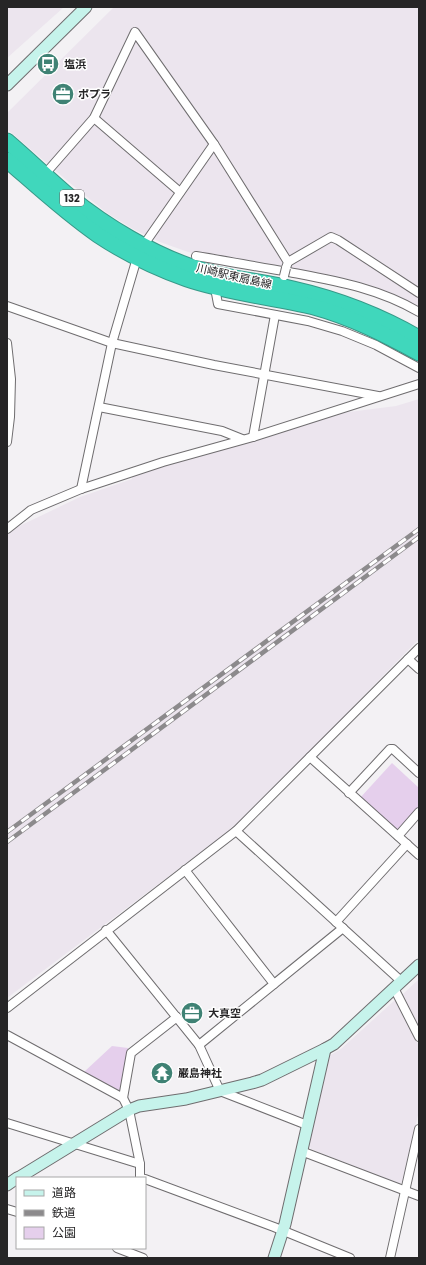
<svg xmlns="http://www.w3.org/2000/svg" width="426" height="1265" viewBox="0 0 426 1265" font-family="Poppins,'Noto Sans JP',sans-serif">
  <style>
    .built { fill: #ece5ee }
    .green { fill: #e5cfec }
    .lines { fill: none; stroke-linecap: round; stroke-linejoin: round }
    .street-casing { stroke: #6f6d6f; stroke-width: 10 }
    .secondary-casing { stroke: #6f6d6f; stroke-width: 13 }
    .highway-casing { stroke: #379988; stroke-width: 17 }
    .street { stroke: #fff; stroke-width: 8 }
    .secondary { stroke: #c6f3eb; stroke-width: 11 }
    .highway { stroke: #40d7bc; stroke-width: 15 }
    .rail-casing { stroke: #8c8a8c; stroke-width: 4.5 }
    .rail { stroke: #fff; stroke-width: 3; stroke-dasharray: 9; stroke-linecap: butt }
    .street-bridge-casing { stroke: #6f6d6f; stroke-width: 10; stroke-linecap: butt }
    .street-bridge { stroke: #fff; stroke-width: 8 }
    .labels { text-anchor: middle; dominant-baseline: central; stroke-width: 3; stroke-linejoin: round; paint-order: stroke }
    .shield { fill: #fff; stroke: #676667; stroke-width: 1 }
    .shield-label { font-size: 10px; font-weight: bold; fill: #262526 }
    .poi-label { font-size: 11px; font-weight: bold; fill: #262526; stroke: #fff; text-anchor: start }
    .street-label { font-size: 11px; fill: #262526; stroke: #fff }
  </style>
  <rect width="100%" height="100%" fill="#f3f1f4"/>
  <g class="built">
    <polygon points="7,7 64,7 7,58"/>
    <polygon points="114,7 419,7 419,310 400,299 359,283 333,277 229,261 188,252 160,242 133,229 107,213 71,184 7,129 7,113"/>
    <polygon points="419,399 419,639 241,822 7,998 7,532 80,497 132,479 132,475 341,413 396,406"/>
    <polygon points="419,979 419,1026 402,995"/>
    <polygon points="395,1000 419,1046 419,1111 402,1182 399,1184 311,1149 309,1144 329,1056 341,1049"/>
  </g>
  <g class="green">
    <polygon points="392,763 419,788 419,808 400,829 393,829 360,798"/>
    <polygon points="112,1046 128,1048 122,1090 119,1092 84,1072"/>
  </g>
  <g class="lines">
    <g class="street-casing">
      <g id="street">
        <polyline points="94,118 180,192"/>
        <polyline points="45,174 94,118 135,32 214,144 288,262 286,268"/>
        <path d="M196,256C227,261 258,267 289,272C336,281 378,288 419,312"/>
        <polyline points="288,262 331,237 338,240 419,293"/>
        <polyline points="215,288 218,304 308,321 342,331 376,345 419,368"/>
        <polyline points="7,306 112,343 214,365 378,396"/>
        <polyline points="7,343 11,379 10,417 7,442"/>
        <polyline points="99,407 222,431 242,439"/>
        <polyline points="253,437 275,315"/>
        <polyline points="81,489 112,343 137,258 143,246 214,144"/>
        <polyline points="7,529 31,510 81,489 163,462 253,437 419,384"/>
        <polyline points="408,659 419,669"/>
        <polyline points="310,757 419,855"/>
        <polyline points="349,793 390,749 393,749 419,773"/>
        <polyline points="236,831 401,981"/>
        <polyline points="398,836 419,812"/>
        <polyline points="185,870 274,984"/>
        <polyline points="336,922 407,844"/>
        <polyline points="106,930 199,1045 220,1091 307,1125"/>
        <polyline points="394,988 419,1037"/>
        <polyline points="7,1008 236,831 419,648"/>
        <polyline points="7,1035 123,1098 129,1110 140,1164 140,1178"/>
        <polyline points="199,1045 343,928"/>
        <polyline points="123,1098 131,1053 177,1017"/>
        <polyline points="7,1123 140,1164"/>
        <polyline points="301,1151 419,1196"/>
        <polyline points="145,1179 274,1227 350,1258"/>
        <polyline points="7,1209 17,1212"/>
        <polyline points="117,1248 143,1258"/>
        <polyline points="390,1258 419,1129"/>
      </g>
    </g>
    <g class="secondary-casing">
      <g id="secondary">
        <polyline points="7,85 86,7"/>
        <polyline points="18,1178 129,1110 139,1106 186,1099 252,1083 262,1080 325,1049 334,1044 419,965"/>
        <polyline points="7,1185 17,1178"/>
        <polyline points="274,1258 285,1224 325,1049"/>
      </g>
    </g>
    <g class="highway-casing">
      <g id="highway">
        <path d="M7,141C28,159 49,179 70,197C106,226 152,254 195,268C227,279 261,281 293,289C337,299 379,315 419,338"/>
        <path d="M7,160C37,186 66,213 98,235C125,253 156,268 187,279C228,293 272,297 314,307C351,317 386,335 419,353"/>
      </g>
    </g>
    <use href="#street" class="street"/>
    <use href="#secondary" class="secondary"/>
    <use href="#highway" class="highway"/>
    <g class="rail-casing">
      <g id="rail">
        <polyline points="7,832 419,529"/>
        <polyline points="7,842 419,537"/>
      </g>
    </g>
    <use href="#rail" class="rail"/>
    <g class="street-bridge-casing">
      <polyline id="street-bridge" points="284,276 286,268"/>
    </g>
    <use href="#street-bridge" class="street-bridge"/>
  </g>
  <defs>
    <g id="bus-disc" transform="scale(1.15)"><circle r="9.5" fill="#3f8274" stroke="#fff"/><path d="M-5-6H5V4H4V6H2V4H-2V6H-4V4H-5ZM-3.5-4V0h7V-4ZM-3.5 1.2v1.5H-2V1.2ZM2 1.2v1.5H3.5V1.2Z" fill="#fff"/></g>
    <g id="office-disc" transform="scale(1.15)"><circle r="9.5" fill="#3f8274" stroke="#fff"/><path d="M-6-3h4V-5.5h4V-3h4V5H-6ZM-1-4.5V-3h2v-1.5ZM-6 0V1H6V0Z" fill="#fff"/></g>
    <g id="temple-disc" transform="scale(1.15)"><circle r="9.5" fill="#3f8274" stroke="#fff"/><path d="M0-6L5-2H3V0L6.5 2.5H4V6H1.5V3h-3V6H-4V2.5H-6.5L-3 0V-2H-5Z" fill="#fff"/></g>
  </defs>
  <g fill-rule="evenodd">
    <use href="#bus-disc" x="48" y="64"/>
    <use href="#office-disc" x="63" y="94"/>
    <use href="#office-disc" x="192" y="1013"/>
    <use href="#temple-disc" x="162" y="1073"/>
  </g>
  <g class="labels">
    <rect class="shield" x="60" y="190" width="24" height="16" rx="3"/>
    <g class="shield-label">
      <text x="72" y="198">132</text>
    </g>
    <g class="poi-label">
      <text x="64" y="64">塩浜</text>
      <text x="78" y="94">ポプラ</text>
      <text x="208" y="1013">大真空</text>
      <text x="178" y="1073">巌島神社</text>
    </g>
    <g class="street-label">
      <text transform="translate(234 276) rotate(13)">川崎駅東扇島線</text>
    </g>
  </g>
  <rect width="426" height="1265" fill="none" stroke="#262526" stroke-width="16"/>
  <rect x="16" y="1177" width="130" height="72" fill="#ffffff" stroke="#a8a8a8"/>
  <rect x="24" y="1190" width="20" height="6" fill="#c6f3eb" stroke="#a8a8a8"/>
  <text x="52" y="1197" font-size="12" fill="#262526">道路</text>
  <rect x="24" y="1210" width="20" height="6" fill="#8c8a8c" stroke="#a8a8a8"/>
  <text x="52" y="1217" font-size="12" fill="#262526">鉄道</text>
  <rect x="24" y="1227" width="20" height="12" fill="#e5cfec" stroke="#a8a8a8"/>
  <text x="52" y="1237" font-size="12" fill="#262526">公園</text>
</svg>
